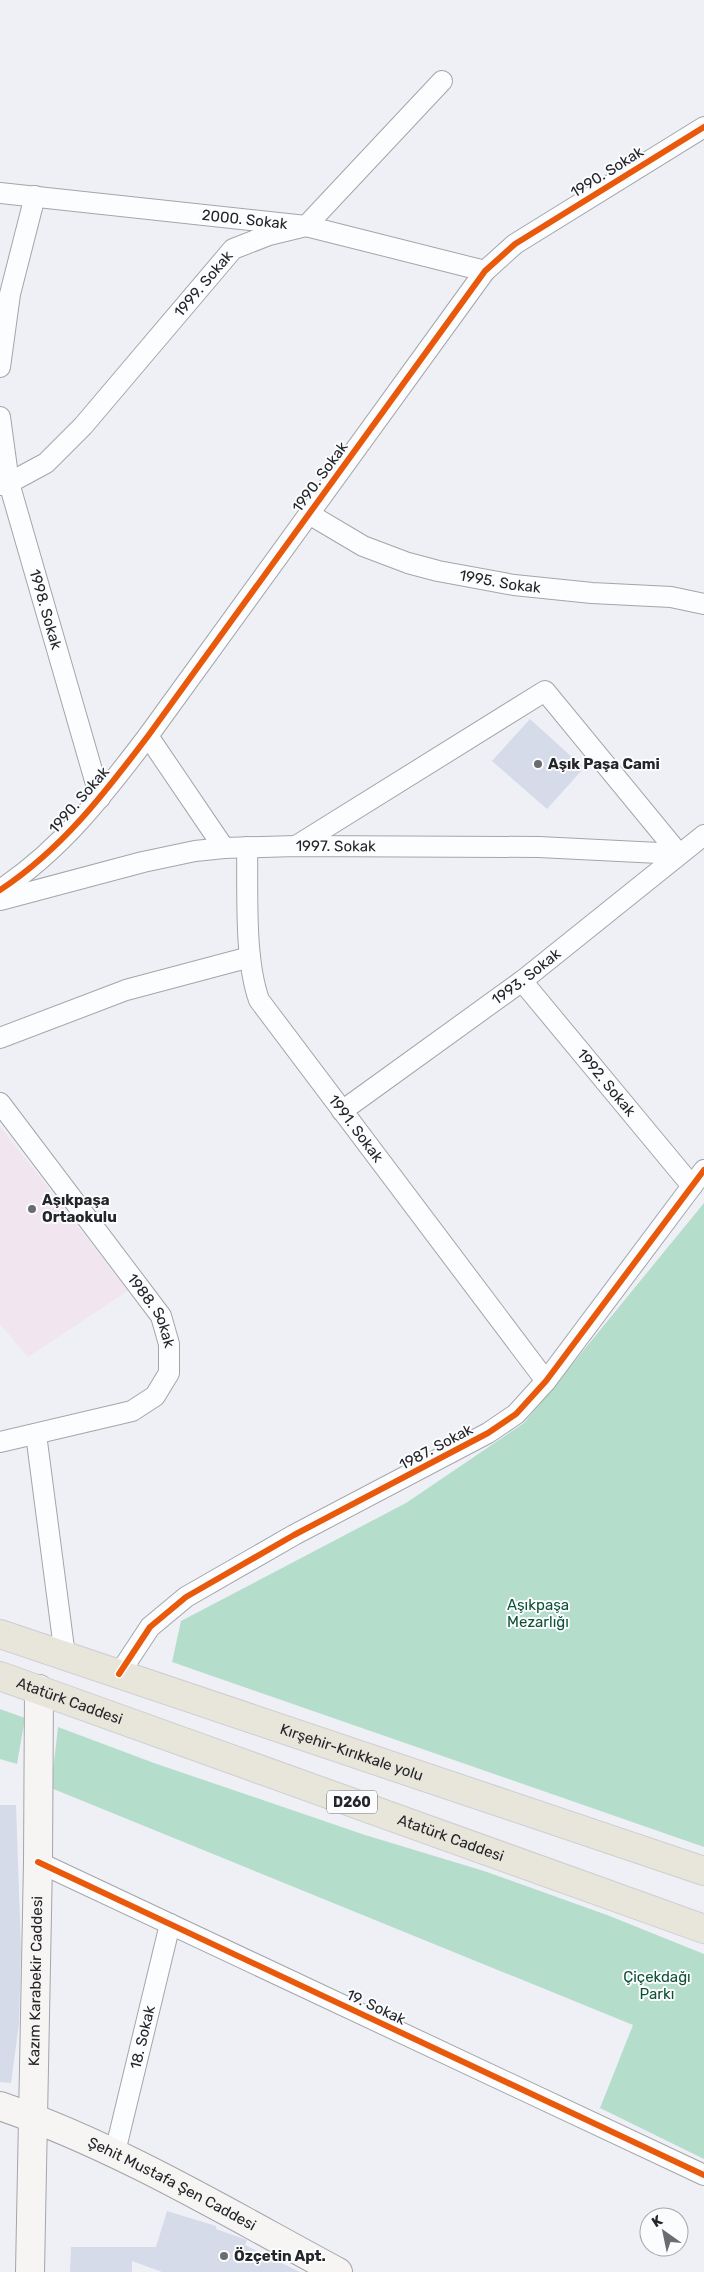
<svg xmlns="http://www.w3.org/2000/svg" width="704" height="2272" viewBox="0 0 704 2272" font-family="Rubik,sans-serif">
  <style>
    .education { fill: #f1e6f0 }
    .green { fill: #b5ddcb }
    .building { fill: #d5dbe8 }
    .lines { fill: none; stroke-linecap: round; stroke-linejoin: round }
    .street-casing { stroke: #a4a5aa; stroke-width: 22 }
    .secondary-casing { stroke: #a4a5aa; stroke-width: 30 }
    .highway-casing { stroke: #cdced1; stroke-width: 30 }
    .street { stroke: #fcfdfe; stroke-width: 20 }
    .secondary { stroke: #f6f5f3; stroke-width: 28 }
    .highway { stroke: #e8e5da; stroke-width: 28 }
    .cycleway-casing { stroke: #fbfcfe; stroke-width: 9 }
    .cycleway { stroke: #e8590c; stroke-width: 6 }
    .poi-dot { fill: #6a6c71; stroke: #fbfcfe; stroke-width: 2 }
    .labels { text-anchor: middle; dominant-baseline: central; stroke-width: 4; stroke-linejoin: round; paint-order: stroke }
    .shield { fill: #fbfcfe; stroke: #646669; stroke-width: 1 }
    .shield-label { font-size: 14px; font-weight: bold; fill: #232529 }
    .street-label { font-size: 15px; fill: #232529; stroke: #fbfcfe }
    .poi-label { font-size: 15px; font-weight: bold; fill: #232529; stroke: #fbfcfe; text-anchor: start }
    .park-label { font-size: 15px; fill: #0d5235; stroke: #fbfcfe }
  </style>
  <rect width="100%" height="100%" fill="#eef0f6"/>
  <polygon class="education" points="0,1126 128,1291 28,1357 0,1324"/>
  <g class="green">
    <polygon points="704,1203 704,1847 172,1662 181,1621 406,1503 524,1423"/>
    <polygon points="0,1709 25,1718 17,1764 0,1759"/>
    <polygon points="58,1727 154,1763 365,1835 484,1871 607,1915 704,1954 704,2159 600,2108 633,2025 51,1788"/>
  </g>
  <g class="building">
    <polygon points="530,719 584,768 547,809 492,761"/>
    <polygon points="0,1805 16,1805 21,1950 19,2024 11,2083 0,2082"/>
    <polygon points="167,2211 216,2226 216,2229 247,2240 245,2245 300,2272 162,2272 132,2261 132,2272 70,2272 71,2247 156,2247"/>
  </g>
  <g class="lines">
    <g class="street-casing">
      <g id="street">
        <path id="s1" d="M0,193L306,226L485,271"/>
        <polyline points="0,367 10,294 35,196"/>
        <path id="s2" d="M0,417L9,483L100,798"/>
        <path id="s3" d="M0,485L9,483L46,463L83,426L233,249L269,235L306,226L442,81"/>
        <path id="s4" d="M309,514L363,546L408,563L438,571L514,585L592,593L671,597L704,604"/>
        <polyline points="148,736 224,848"/>
        <polyline points="296,846 545,691 679,854"/>
        <path id="s5" d="M247,847C248,893 244,957 259,1000L546,1381"/>
        <path d="M0,890C61,850 104,794 148,736L485,271L515,244L704,127"/>
        <path id="s6" d="M0,900L143,862L195,851L224,848L296,846L539,847L679,854"/>
        <path id="s7" d="M522,981L692,1186"/>
        <polyline points="0,1038 126,990 250,957"/>
        <path id="s8" d="M0,1103L161,1316L169,1344V1373L155,1396L132,1411L0,1442"/>
        <path id="s9" d="M342,1111L522,981L704,835"/>
        <polyline points="36,1434 65,1656"/>
        <polyline points="119,1674 150,1627 186,1597 294,1535 488,1433 516,1414 546,1381 704,1170"/>
        <polyline points="38,1862 704,2175"/>
        <path id="s10" d="M115,2152L170,1924"/>
      </g>
    </g>
    <g class="secondary-casing">
      <g id="secondary">
        <path id="s11" d="M0,2106C119,2147 228,2213 338,2272"/>
        <path id="s12" d="M30,2272L38,1862L39,1689"/>
      </g>
    </g>
    <g class="highway-casing">
      <g id="highway">
        <path id="s13" d="M0,1634L704,1871"/>
        <path id="s14" d="M0,1676L704,1929"/>
      </g>
    </g>
    <use href="#street" class="street"/>
    <use href="#secondary" class="secondary"/>
    <use href="#highway" class="highway"/>
    <g class="cycleway-casing">
      <g id="cycleway">
        <path d="M0,890C61,850 104,794 148,736L485,271L515,244L704,127"/>
        <polyline points="119,1674 150,1627 186,1597 294,1535 488,1433 516,1414 546,1381 704,1170"/>
        <polyline points="38,1862 704,2175"/>
      </g>
    </g>
    <use href="#cycleway" class="cycleway"/>
  </g>
  <g class="poi-dot">
    <circle cx="538" cy="764" r="5"/>
    <circle cx="32" cy="1209" r="5"/>
    <circle cx="224" cy="2256" r="5"/>
  </g>
  <g class="labels">
    <rect class="shield" x="327" y="1790.5" width="50" height="23" rx="4"/>
    <g class="shield-label">
      <text x="352" y="1802">D260</text>
    </g>
    <g class="street-label">
      <text transform="translate(607 172) rotate(-32)">1990. Sokak</text>
      <text stroke="none"><textPath href="#s1" startOffset="246">2000. Sokak</textPath></text>
      <text stroke="none"><textPath href="#s3" startOffset="290">1999. Sokak</textPath></text>
      <text transform="translate(320 477) rotate(-54)">1990. Sokak</text>
      <text stroke="none"><textPath href="#s4" startOffset="205">1995. Sokak</textPath></text>
      <text stroke="none"><textPath href="#s2" startOffset="198">1998. Sokak</textPath></text>
      <text transform="translate(79 800) rotate(-49)">1990. Sokak</text>
      <text stroke="none"><textPath href="#s6" startOffset="342">1997. Sokak</textPath></text>
      <text stroke="none"><textPath href="#s9" startOffset="228">1993. Sokak</textPath></text>
      <text stroke="none"><textPath href="#s7" startOffset="132">1992. Sokak</textPath></text>
      <text stroke="none"><textPath href="#s5" startOffset="315">1991. Sokak</textPath></text>
      <text stroke="none"><textPath href="#s8" startOffset="258">1988. Sokak</textPath></text>
      <text transform="translate(436 1447) rotate(-28)">1987. Sokak</text>
      <text stroke="none"><textPath href="#s14" startOffset="74">Atatürk Caddesi</textPath></text>
      <text stroke="none"><textPath href="#s13" startOffset="371">Kırşehir-Kırıkkale yolu</textPath></text>
      <text stroke="none"><textPath href="#s14" startOffset="479">Atatürk Caddesi</textPath></text>
      <text stroke="none"><textPath href="#s12" startOffset="291">Kazım Karabekir Caddesi</textPath></text>
      <text transform="translate(376 2007) rotate(25)">19. Sokak</text>
      <text stroke="none"><textPath href="#s10" startOffset="118">18. Sokak</textPath></text>
      <text stroke="none"><textPath href="#s11" startOffset="189">Şehit Mustafa Şen Caddesi</textPath></text>
    </g>
    <g class="poi-label">
      <text x="548" y="764">Aşık Paşa Cami</text>
      <text x="42" y="1200">Aşıkpaşa<tspan x="42" dy="17">Ortaokulu</tspan></text>
      <text x="234" y="2256">Özçetin Apt.</text>
    </g>
    <g class="park-label">
      <text x="538" y="1605">Aşıkpaşa<tspan x="538" dy="17">Mezarlığı</tspan></text>
      <text x="657" y="1977">Çiçekdağı<tspan x="657" dy="17">Parkı</tspan></text>
    </g>
  </g>
  <g transform="translate(664 2232) rotate(327)"><circle r="24" fill="#fbfcfe" stroke="#a5a6a9"/>
  <path d="M0-4L9 19L0 12L-9 19Z" fill="#6a6c71"/>
  <text y="-8" font-size="14" font-weight="bold" text-anchor="middle" fill="#232529">K</text>
  </g>
</svg>
